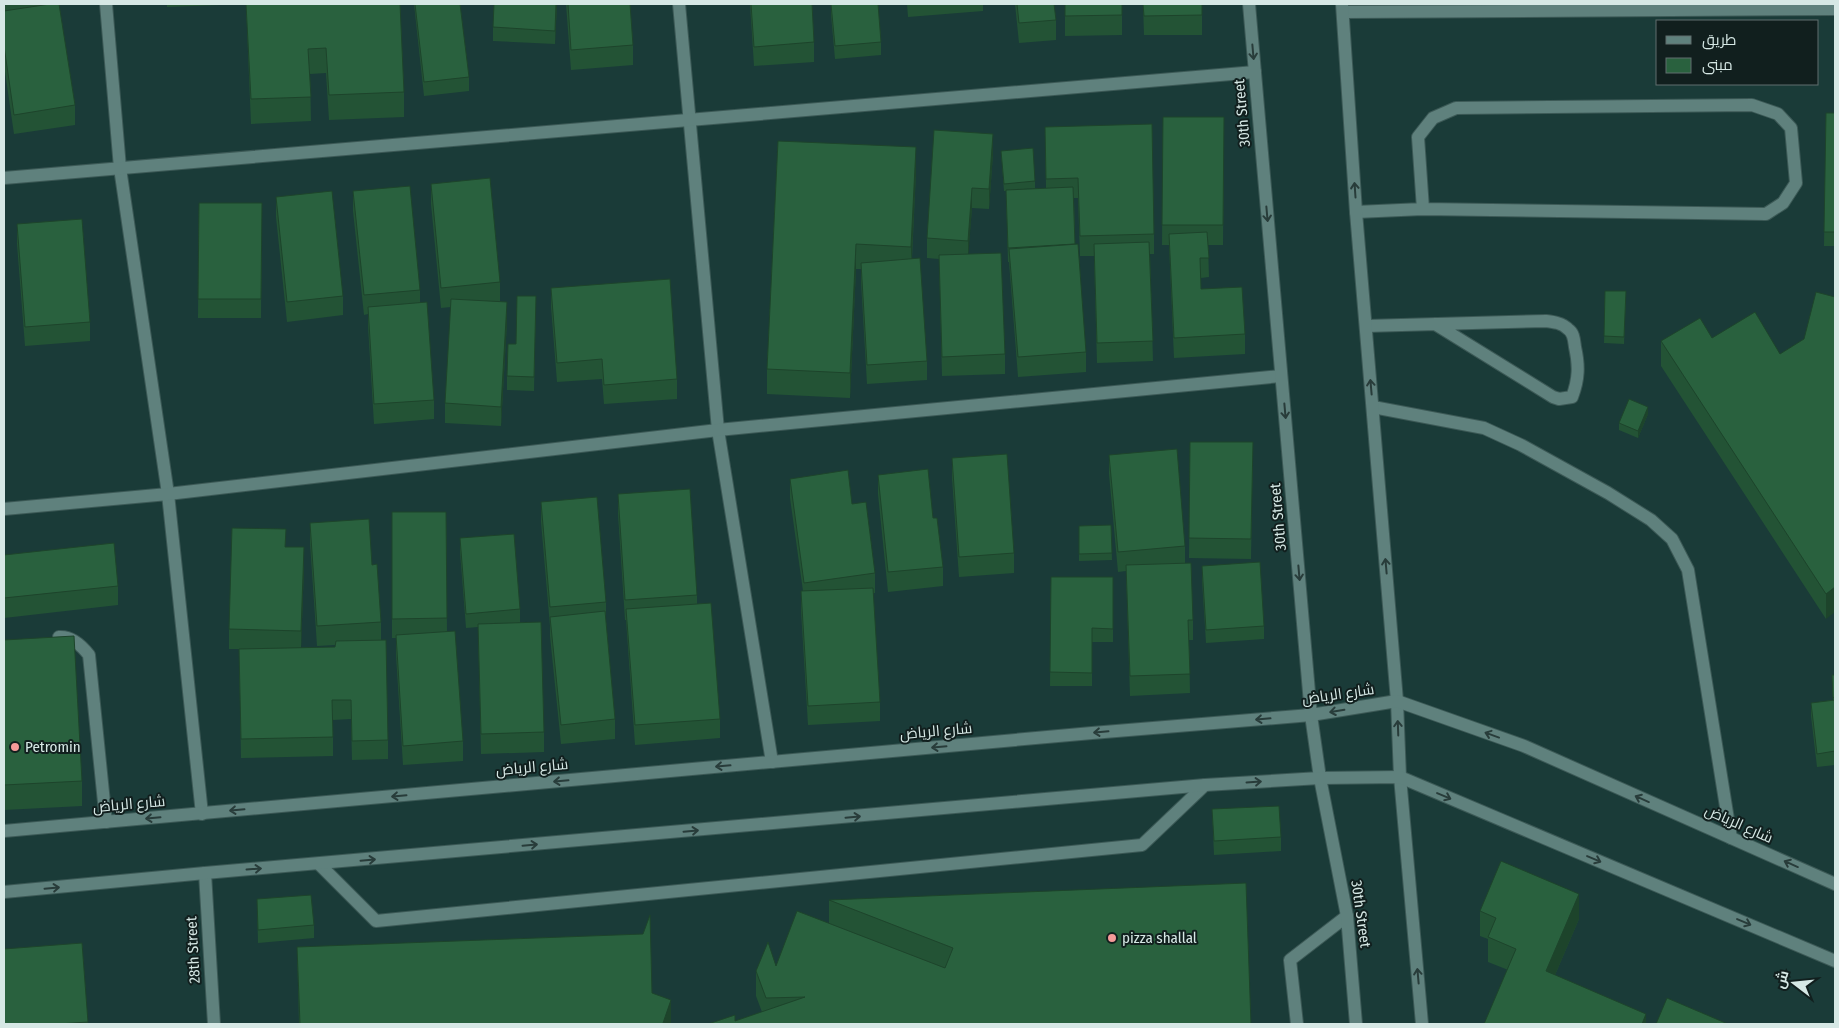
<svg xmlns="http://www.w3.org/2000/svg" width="1839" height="1028" viewBox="0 0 1839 1028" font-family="'Fira Sans Condensed',Cairo,sans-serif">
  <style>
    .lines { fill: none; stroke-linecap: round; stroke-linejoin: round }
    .lane-casing { stroke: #3c5956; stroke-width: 14 }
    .street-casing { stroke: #3c5956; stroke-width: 14 }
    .secondary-casing { stroke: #3c5956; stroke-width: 14 }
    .lane { stroke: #5f817d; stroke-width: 12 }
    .street { stroke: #5f817d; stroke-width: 12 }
    .secondary { stroke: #5f817d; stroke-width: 12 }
    .wall { fill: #235335 }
    .shaded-wall { fill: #1d442b }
    .building { fill: #29613e; stroke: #1d442b }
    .oneway { stroke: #283c3a }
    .poi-dot { fill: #f59b99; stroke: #111f1e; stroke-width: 2 }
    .labels { text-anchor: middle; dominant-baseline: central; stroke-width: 4; stroke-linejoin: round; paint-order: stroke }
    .street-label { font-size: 15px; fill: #d6e8e5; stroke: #111f1e }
    .poi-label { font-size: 15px; fill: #d6e8e5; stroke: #111f1e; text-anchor: start }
  </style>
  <rect width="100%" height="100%" fill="#1a3b38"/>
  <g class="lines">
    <g class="lane-casing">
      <g id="lane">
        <polyline points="1356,212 1423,209 1766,214 1783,203 1796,183 1791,128 1778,114 1752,105 1456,108 1433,118 1418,137 1423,209"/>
        <path d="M1366,326L1546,321C1554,322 1562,323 1568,329C1574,333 1574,340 1575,347C1579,365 1579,379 1572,397L1559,399L1553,397L1435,324"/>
        <polyline points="1373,407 1484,428 1521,445 1608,493 1651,520 1672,539 1688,570 1731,838"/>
        <path d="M59,637C72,636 82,646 89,655L106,822"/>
      </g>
    </g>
    <g class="street-casing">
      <g id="street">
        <polyline points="106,4 120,168 168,494 202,814"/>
        <polyline points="679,4 718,430 772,762"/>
        <polyline points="1343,12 1835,9"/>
        <polyline points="4,178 1255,72"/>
        <polyline points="4,509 168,494 718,430 1281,376"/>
        <polyline points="319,864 376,921 1142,845 1205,785"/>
        <polyline points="205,873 214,1024"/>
        <polyline points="1297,1024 1290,960 1347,916"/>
      </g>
    </g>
    <g class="secondary-casing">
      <g id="secondary">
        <polyline points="1249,4 1311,715 1320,778 1347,916 1356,1024"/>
        <polyline points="1342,4 1356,212 1397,701 1400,777 1422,1024"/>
        <polyline points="4,831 1092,733 1311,715 1397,701 1524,746 1835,884"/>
        <polyline points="4,892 205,873 1205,785 1320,778 1400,777 1835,961"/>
      </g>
    </g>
    <use href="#lane" class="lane"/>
    <use href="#street" class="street"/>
    <use href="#secondary" class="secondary"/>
  </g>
  <g class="wall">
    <polygon points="4,4 59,4 75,105 75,125 14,134 4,65"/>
    <polygon points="167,4 400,4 404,92 404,117 329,120 326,73 310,74 311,121 251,124 246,4 167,7"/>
    <polygon points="414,4 460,4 469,77 469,91 424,96"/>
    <polygon points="557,4 555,44 493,41 493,27"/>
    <polygon points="566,4 630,4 633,45 633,65 571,70"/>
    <polygon points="750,4 812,4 814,42 814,62 754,66"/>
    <polygon points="829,4 878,4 881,42 881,55 835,59 831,15 831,4"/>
    <polygon points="907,4 983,4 983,11 908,17"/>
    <polygon points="1015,4 1054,4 1056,20 1056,40 1019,43"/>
    <polygon points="1065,4 1122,4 1122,35 1065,36"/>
    <polygon points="1143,4 1202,4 1202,35 1144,35"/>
    <polygon points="1826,113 1835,113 1835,246 1824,246"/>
    <polygon points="1163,117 1224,117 1223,245 1208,245 1209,277 1201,278 1201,289 1245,334 1245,354 1174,358 1169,245 1162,245"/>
    <polygon points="1045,127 1154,234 1154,254 1150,254 1153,361 1097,363 1094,256 1080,256 1078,198 1074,198 1075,244 1086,352 1086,372 1018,377 1009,262 1008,262 1006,191 1004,191 1001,151 1035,181 1035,188 1023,189 1046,188"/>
    <polygon points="778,141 916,172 912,259 927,361 927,380 867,384 861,282 861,269 856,269 850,398 767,394 767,369"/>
    <polygon points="993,154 989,209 972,208 968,254 1005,354 1005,374 942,376 939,259 927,258 927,238"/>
    <polygon points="431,184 500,282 500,302 507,322 501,426 445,423 445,403 451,307 441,308 431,204"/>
    <polygon points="353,191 420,290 420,303 434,400 434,419 374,424 368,326 368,314 364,315 353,211"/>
    <polygon points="276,197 343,296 343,315 287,322 276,217"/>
    <polygon points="199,203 262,203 261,318 198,318"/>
    <polygon points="17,224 90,322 90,341 25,346 17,244"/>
    <polygon points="551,288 677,379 677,399 604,404 602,379 557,382 551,307"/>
    <polygon points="1605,291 1626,291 1624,344 1604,343"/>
    <polygon points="536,296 534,391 507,390 507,376 516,344"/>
    <polygon points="1835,297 1826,619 1661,366 1661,341 1712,338 1780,354 1804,339"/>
    <polygon points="1648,414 1638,438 1619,430 1619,423"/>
    <polygon points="1190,442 1253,442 1251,559 1189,558"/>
    <polygon points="1109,455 1185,546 1185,563 1193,620 1193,640 1189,640 1190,693 1130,696 1126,571 1118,572 1109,474"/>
    <polygon points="952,458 1014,553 1014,573 959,577 952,478"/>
    <polygon points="878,475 933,518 943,567 943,586 888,592 878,494"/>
    <polygon points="790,479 852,504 875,573 875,593 873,593 880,702 880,721 808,725 801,611 801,591 803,591 790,498"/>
    <polygon points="618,494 697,595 697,604 720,719 720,738 635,745 626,620 625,620 618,514"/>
    <polygon points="541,502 606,602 606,621 615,719 615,739 561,744 550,636 550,626 541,522"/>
    <polygon points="392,512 446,512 447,631 463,741 463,761 403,765 396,655 396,638 392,638"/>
    <polygon points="310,523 372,565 381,622 381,640 388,740 388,759 352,760 351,719 333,720 333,756 241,758 239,649 229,649 229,629 286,547 304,567 301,648 335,647 335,645 317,646 310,543"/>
    <polygon points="1111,525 1112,560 1079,561 1079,526"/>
    <polygon points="460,538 520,609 520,623 544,732 544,752 481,754 478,627 466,628 460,552"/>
    <polygon points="4,555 118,586 118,605 4,618"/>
    <polygon points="1202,566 1264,626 1264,639 1206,643 1202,580"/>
    <polygon points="1051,577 1113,577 1113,642 1092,642 1092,686 1050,686"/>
    <polygon points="4,640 82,781 82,806 4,810"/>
    <polygon points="1832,675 1835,675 1835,765 1817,767 1811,716 1811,703 1833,700"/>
    <polygon points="1212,809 1281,837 1281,851 1214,855"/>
    <polygon points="257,899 314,925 314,938 258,943"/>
    <polygon points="829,900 1251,1024 735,1021 762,1012 756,996 756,971 776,966 829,923"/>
    <polygon points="1480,911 1579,919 1555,975 1646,1024 1488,962 1488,939 1480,936"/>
    <polygon points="82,943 88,1024 4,1024"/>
    <polygon points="297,947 652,993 671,1024 299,1024"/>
  </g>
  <g class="shaded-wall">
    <polygon points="556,4 557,4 555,44 555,31"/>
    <polygon points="993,134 993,154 989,209 989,189"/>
    <polygon points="916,147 916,172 911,271 911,247"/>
    <polygon points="972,188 972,208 968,261 968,241"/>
    <polygon points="856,244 856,269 850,398 850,373"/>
    <polygon points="507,302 507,322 501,426 501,407"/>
    <polygon points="1648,407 1648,414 1638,438 1638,431"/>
    <polygon points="304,547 304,567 301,651 301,631"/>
    <polygon points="1835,587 1835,612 1826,619 1826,594"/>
    <polygon points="1579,894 1579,919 1546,996 1546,971"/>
    <polygon points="671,1000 671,1024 663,1024"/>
    <polygon points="1646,1014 1646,1024 1642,1024"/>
  </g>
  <g class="building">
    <polygon points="50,4 59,4 75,105 14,115 4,46 4,11"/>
    <polygon points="246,4 400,4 404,92 329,95 326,48 308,49 311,97 251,99"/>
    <polygon points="415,4 460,4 469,77 424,82"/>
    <polygon points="494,4 556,4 555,31 493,27"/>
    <polygon points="568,4 630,4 633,45 571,50"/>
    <polygon points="751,4 812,4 814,42 754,47"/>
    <polygon points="831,4 878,4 881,42 835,46"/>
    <polygon points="1017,4 1054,4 1056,20 1019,23"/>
    <polygon points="1065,4 1122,4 1122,15 1065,16"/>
    <polygon points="1143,4 1202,4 1202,15 1144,16"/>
    <polygon points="1826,113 1835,113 1835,232 1824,232"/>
    <polygon points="1163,117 1224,117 1223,225 1162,225"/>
    <polygon points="1152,124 1154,234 1080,236 1078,178 1046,179 1045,127"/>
    <polygon points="934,130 993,134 989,189 972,188 968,241 927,238"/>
    <polygon points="778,141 916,147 911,247 856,244 850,373 767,369"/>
    <polygon points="1033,148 1035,181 1004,184 1001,151"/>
    <polygon points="490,178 500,282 441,288 431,184"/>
    <polygon points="410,186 420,290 364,295 353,191"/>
    <polygon points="1073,187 1075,244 1008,248 1006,190"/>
    <polygon points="332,191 343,296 287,302 276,197"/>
    <polygon points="199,203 262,203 261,299 198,299"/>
    <polygon points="82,219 90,322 25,327 17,224"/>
    <polygon points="1207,232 1209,258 1200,258 1201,289 1242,287 1245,334 1174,338 1169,234"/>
    <polygon points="1149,242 1153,341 1097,343 1094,244"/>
    <polygon points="1078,244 1086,352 1018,357 1009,249"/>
    <polygon points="1001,253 1005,354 942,357 939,255"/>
    <polygon points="920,258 927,361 867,365 861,263"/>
    <polygon points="670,279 677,379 604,385 602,359 557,363 551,288"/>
    <polygon points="1605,291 1626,291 1624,337 1604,336"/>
    <polygon points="1816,292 1835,297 1835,587 1826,594 1661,341 1700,318 1712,338 1755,312 1780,354 1804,339"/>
    <polygon points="517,296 536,296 534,377 507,376 508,344 516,344"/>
    <polygon points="451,299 507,302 501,407 445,403"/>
    <polygon points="427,302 434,400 374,404 368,307"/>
    <polygon points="1629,399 1648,407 1638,431 1619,423"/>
    <polygon points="1190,442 1253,442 1251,539 1189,538"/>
    <polygon points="1177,449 1185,546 1118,552 1109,455"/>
    <polygon points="1007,454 1014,553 959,557 952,458"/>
    <polygon points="928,469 933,518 937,518 943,567 888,572 878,475"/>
    <polygon points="848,470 852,504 866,502 875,573 804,583 790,479"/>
    <polygon points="690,489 697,595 625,600 618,494"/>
    <polygon points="597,497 606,602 550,607 541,502"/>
    <polygon points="392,512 446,512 447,618 392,619"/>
    <polygon points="369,519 372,565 377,564 381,622 317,626 310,523"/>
    <polygon points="1111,525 1112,553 1079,554 1079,526"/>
    <polygon points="232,528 286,529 285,547 304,547 301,631 229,629"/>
    <polygon points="514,534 520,609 466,614 460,538"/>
    <polygon points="114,543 118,586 4,598 4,555"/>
    <polygon points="1260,562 1264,626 1206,630 1202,566"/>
    <polygon points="1191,563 1193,620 1188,620 1190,674 1130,676 1126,565"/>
    <polygon points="1051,577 1113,577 1113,629 1092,628 1092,673 1050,672"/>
    <polygon points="873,588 880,702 808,706 801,591"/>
    <polygon points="711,603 720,719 635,725 626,609"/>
    <polygon points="605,611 615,719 561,725 550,617"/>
    <polygon points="541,622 544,732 481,734 478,624"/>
    <polygon points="455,631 463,741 403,746 396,635"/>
    <polygon points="74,636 82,781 4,785 4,640"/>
    <polygon points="386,640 388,740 352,741 351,700 332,700 333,737 241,739 239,649 335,647 336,641"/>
    <polygon points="1832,675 1835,675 1835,697 1833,698"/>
    <polygon points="1835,700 1835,751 1817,754 1811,703"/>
    <polygon points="1279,806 1281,837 1214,841 1212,809"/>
    <polygon points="1501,861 1579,894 1546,971 1646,1014 1642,1024 1484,1024 1516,949 1488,937 1496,918 1480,911"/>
    <polygon points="1246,883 1251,1024 708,1024 735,1015 735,1021 805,997 766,998 756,971 768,942 776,966 797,911 945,968 953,948 829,900"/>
    <polygon points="311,895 314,925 258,930 257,899"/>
    <polygon points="650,915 652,993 671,1000 663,1023 666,1024 300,1024 297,947 643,934"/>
    <polygon points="82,943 88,1022 59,1024 4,1024 4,949"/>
    <polygon points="1667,998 1728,1024 1656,1024"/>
  </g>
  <defs><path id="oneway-shaft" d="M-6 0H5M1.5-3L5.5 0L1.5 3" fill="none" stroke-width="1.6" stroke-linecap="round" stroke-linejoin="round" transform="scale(1.25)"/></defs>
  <g class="oneway">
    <use href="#oneway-shaft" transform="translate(1253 52) rotate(85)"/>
    <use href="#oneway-shaft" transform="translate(1355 190) rotate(-94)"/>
    <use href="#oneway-shaft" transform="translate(1267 214) rotate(85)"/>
    <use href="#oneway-shaft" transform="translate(1371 387) rotate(-95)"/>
    <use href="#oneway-shaft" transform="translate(1285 411) rotate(85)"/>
    <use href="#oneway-shaft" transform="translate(1386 566) rotate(-95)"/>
    <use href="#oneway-shaft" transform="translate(1299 573) rotate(85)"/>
    <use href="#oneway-shaft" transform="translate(1337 711) rotate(171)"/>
    <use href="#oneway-shaft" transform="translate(1263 719) rotate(175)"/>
    <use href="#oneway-shaft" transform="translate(1398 728) rotate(-92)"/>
    <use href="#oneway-shaft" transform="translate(1101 732) rotate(175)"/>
    <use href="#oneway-shaft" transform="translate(1492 735) rotate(-160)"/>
    <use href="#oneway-shaft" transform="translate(939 747) rotate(175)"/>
    <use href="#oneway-shaft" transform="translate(723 766) rotate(175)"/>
    <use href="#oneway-shaft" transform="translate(561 781) rotate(175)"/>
    <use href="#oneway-shaft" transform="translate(1254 782) rotate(-4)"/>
    <use href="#oneway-shaft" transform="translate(399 796) rotate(175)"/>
    <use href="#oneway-shaft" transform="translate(1444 796) rotate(23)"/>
    <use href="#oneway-shaft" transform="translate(1642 799) rotate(-156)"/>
    <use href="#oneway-shaft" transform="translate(237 810) rotate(175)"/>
    <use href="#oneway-shaft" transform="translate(853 817) rotate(-5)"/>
    <use href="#oneway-shaft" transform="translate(153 818) rotate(175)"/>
    <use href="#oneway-shaft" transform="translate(691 831) rotate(-5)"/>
    <use href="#oneway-shaft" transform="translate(530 845) rotate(-5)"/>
    <use href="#oneway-shaft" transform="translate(1594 859) rotate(23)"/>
    <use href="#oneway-shaft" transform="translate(368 860) rotate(-5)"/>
    <use href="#oneway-shaft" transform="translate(1791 864) rotate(-156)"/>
    <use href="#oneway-shaft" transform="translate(254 869) rotate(-4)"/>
    <use href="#oneway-shaft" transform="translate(52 888) rotate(-5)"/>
    <use href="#oneway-shaft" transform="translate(1744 922) rotate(23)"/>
    <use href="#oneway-shaft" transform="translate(1418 976) rotate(-95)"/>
  </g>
  <g class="poi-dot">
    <circle cx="15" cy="747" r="5"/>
    <circle cx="1112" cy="938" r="5"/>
  </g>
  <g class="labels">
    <g class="street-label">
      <text transform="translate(1242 113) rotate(-95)">30th Street</text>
      <text transform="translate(1278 517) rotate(-95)">30th Street</text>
      <text transform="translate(1338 694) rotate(-8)">شارع الرياض</text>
      <text transform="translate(936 731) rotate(-5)">شارع الرياض</text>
      <text transform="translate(532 767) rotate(-5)">شارع الرياض</text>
      <text transform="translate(129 804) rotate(-5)">شارع الرياض</text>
      <text transform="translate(1739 824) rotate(24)">شارع الرياض</text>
      <text transform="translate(1361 914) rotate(82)">30th Street</text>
      <text transform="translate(193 950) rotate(-93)">28th Street</text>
    </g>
    <g class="poi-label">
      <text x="25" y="747">Petromin</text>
      <text x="1122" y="938">pizza shallal</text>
    </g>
  </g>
  <rect width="1839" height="1028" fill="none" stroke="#d6e8e5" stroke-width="10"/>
  <rect x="1656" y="20" width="162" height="65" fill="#111f1e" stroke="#606f6e"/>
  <rect x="1666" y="36" width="25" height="8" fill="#5f817d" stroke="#606f6e"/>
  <text x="1702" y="45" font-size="15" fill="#d6e8e5">طريق</text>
  <rect x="1666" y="58" width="25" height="15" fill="#29613e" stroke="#606f6e"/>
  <text x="1702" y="70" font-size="15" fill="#d6e8e5">مبنى</text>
  <g transform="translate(1794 983) rotate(286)" stroke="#111f1e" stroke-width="4" paint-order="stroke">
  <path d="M0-4L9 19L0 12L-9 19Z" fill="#d6e8e5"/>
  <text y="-8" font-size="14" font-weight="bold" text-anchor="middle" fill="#d6e8e5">ش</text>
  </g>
</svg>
